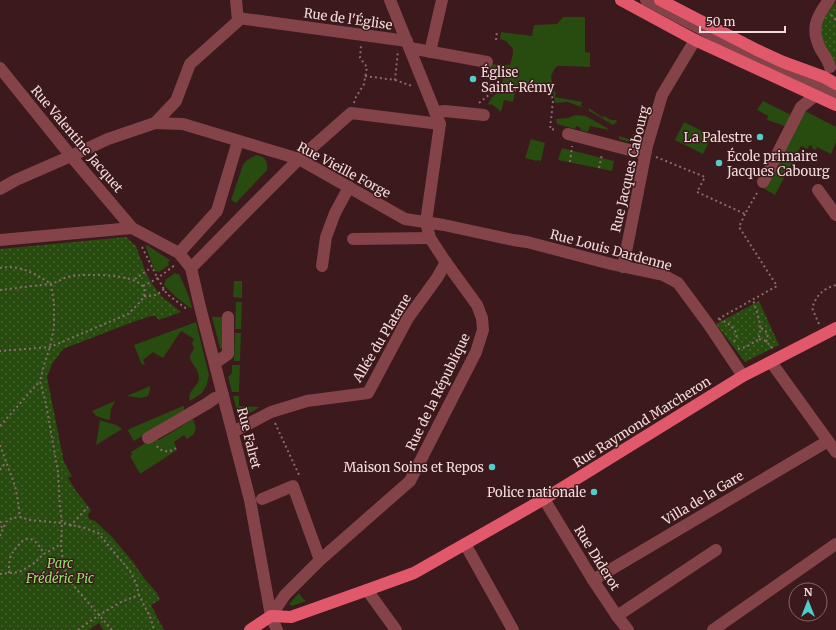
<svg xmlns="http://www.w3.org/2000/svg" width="836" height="630" viewBox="0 0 836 630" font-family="Merriweather,serif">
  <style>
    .green { fill: #284b10 }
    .park { fill: url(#park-dots) }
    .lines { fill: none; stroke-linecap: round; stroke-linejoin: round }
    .path { stroke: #896b6d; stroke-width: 2; stroke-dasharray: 2 3; stroke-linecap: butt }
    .minor { stroke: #844249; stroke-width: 12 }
    .major { stroke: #e1586b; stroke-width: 12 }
    .poi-dot { fill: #52cdcd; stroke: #3b191c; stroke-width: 1.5 }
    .labels { text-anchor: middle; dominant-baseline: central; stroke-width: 3; stroke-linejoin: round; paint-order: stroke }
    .street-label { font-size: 13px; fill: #f3dbdc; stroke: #3b191c }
    .poi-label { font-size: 13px; fill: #f3dbdc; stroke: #3b191c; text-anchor: end }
    .park-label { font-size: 13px; font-style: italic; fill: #95e069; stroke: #3b191c }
  </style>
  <defs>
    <pattern id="park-dots" width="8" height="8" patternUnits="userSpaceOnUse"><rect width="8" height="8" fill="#284b10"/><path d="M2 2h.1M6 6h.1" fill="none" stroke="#486432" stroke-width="1.8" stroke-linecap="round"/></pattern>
  </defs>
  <rect width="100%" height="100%" fill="#3b191c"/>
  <g class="green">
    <polygon points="563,17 585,17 585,52 590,53 590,67 566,66 558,66 555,68 551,76 553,91 556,92 555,97 582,102 581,106 583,106 581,107 568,102 555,103 553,91 502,87 503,76 489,75 487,76 484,75 487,64 510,65 513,54 513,49 506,41 500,39 501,32 532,36 534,25 557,24"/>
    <path d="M501,92L515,93L513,102L504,100L501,112L493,105L488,104C491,98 494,93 501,92Z"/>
    <polygon points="763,101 791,115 785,126 767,120 768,116 757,110"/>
    <polygon points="589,108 603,118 604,116 611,120 616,120 617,122 613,125 591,112 589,111"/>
    <polygon points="805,111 836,127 836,142 831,154 817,147 816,150 812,148 812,146 810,145 807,149 801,146 775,195 763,188"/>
    <polygon points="576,115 586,116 607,128 609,130 590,126 588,132 580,130 581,128 576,126 575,129 557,124 556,119 568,118"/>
    <polygon points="684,122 712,136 703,154 675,140"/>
    <path d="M633,134L639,135C633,144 627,142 619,139V136L632,140Z"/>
    <polygon points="531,139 545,143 541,161 537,160 537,161 525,158"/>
    <polygon points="562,148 614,161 612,171 558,160"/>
    <path d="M256,155C265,156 268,161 267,170L236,203L231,200L243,165L246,161Z"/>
    <polygon points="147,245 168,259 170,260 168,263 169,265 159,272 157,271 155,272 147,250 146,246"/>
    <path d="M175,273L177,274H179C184,285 189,295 192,307L191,308H190L176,297L164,285L165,282V280Z"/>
    <polygon points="234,281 242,281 242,298 233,297"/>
    <polygon points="236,302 242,302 241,329 235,329"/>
    <polygon points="212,317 225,317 223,349 220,348"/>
    <path d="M196,322L209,375L207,384L202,393L190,401C186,392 198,387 199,378C199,368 189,362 190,357C190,355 193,351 194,348L192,343L194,339L181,331L163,358L153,352L143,360L145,364L142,365L134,345Z"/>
    <polygon points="235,333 241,333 240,361 234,361"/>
    <polygon points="232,365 240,365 239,392 232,392 228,377 232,373"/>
    <polygon points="150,386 150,390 148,396 141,398 127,396"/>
    <polygon points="233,396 239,396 239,406 260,407 241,418 237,411"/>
    <polygon points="115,401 111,409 110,419 108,420 96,416 92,411"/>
    <polygon points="183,406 184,406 184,410 134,441 128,431 129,429"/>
    <path d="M193,419C197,430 197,433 187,439L184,435L174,442L177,450L140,474L130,456L132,455L131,452L152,439L159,440Z"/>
    <polygon points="100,420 116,425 121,428 122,429 96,445"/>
    <polygon points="299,593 303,599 305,600 306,601 292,606 289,604"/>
  </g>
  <g class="park">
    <polygon points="836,2 836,65 819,34 822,22 828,11"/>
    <polygon points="126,237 136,246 146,273 153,285 161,296 181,312 159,320 155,316 151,316 130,323 63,349 52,364 47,377 64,462 72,476 68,478 76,491 91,510 88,515 89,519 95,521 113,538 133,562 144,578 157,593 160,600 151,605 164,630 103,630 99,623 89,630 0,630 0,249"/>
    <polygon points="759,301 779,345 745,362 716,324"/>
  </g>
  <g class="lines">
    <g class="path">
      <polyline points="831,15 836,20"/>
      <polyline points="496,40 497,31"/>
      <polyline points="365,76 395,80 398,51"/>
      <polyline points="395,80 412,86"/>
      <polyline points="354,103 356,97 364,84 367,67 360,58 361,46"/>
      <polyline points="479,103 496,89 548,92 552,96 553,101 550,129 557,130"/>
      <polyline points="656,157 705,177 697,192 745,214 758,191"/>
      <polyline points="570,162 572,146"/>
      <polyline points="599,168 602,154"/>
      <polyline points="142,247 158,279 167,294 188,310"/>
      <path d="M0,268C19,264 36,274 51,284L54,304V327L50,347L44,365L40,381L46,404L58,472L60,507L62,523L61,545L63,561L66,573L72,584L112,630"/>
      <polyline points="135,279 152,267"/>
      <path d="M143,286C155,281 164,273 175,265"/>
      <path d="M0,290C16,288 33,286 49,284C57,283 64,277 72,276C85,274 152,272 144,296C142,301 132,310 128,314L50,347L0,351"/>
      <path d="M144,296C153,296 157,296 164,289"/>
      <polyline points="718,319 777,286 739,227 745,214"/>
      <path d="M719,319C728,323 733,326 737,335L734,342"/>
      <path d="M819,324L812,308C817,295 822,289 836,285"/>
      <path d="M761,328C768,332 769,334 766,342"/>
      <polyline points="759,339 766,341 771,347 773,348"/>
      <path d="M738,349L746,347L759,339C759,334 761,330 760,326C759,316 755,308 753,299"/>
      <polyline points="275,423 300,477"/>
      <polyline points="0,426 40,381"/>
      <polyline points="0,445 15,486 18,501 20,517"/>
      <path d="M157,446L159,449C166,452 170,452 176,448"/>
      <polyline points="0,470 6,462"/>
      <polyline points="0,521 2,528"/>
      <polyline points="70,526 88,507"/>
      <polyline points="0,536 6,522 12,518 20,517 30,520 62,523 85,528 98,533 130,571 136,583 139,595"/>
      <path d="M9,573C9,568 9,563 10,558C12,553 14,550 17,547C28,531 37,541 44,554"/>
      <polyline points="0,574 9,573 19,572 33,564 44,554 61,544"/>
      <polyline points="78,630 99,615 121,602 139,595 151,619 154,630"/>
    </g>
    <g class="minor">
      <polyline points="646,0 764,62 836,94"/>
      <path d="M829,0C816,17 810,30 821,50C825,56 828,60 830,67"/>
      <polyline points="238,18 407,41"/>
      <polyline points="410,48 487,62"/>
      <polyline points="430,52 442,0"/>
      <polyline points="0,68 71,156 132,228 179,253 191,268 200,307 250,500 271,616 277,630"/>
      <polyline points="435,112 445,111 484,115"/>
      <polyline points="155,123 176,101 190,64 238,21 236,0"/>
      <polyline points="568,134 645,154"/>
      <polyline points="763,182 801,107 816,95"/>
      <polyline points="0,189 16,180 71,156 108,139 155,123 183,124 299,159 405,219 444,225 513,240 527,242 611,264 663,275 678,283 709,325 743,376"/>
      <polyline points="818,190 836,215"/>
      <polyline points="353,239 430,238"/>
      <polyline points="0,240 132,228"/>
      <polyline points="179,253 217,211 238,141"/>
      <polyline points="322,266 326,237 335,213 349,187"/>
      <polyline points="623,267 647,146 662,95 695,40"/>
      <polyline points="191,268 250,208 299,159 351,113 440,124"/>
      <polyline points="771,362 836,452"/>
      <polyline points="215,363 228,354 228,317"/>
      <polyline points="233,432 271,412 307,401 368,393 408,318 437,278 446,262"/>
      <polyline points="148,438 208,403 215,398 223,395"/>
      <polyline points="262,499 293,486 320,560"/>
      <polyline points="544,499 593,580 617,616 628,630"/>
      <polyline points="465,544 513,630"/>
      <polyline points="593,580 828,441"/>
      <polyline points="367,590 396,630"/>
      <polyline points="271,616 285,595 320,560 410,481 476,352 483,330 482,318 477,305 445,261 430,238 426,222 440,124 390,0"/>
      <polyline points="617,616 716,550"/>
      <polyline points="713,630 836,544"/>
    </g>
    <g class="major">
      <polyline points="621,0 695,40 836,105"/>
      <polyline points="660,0 757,50 783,62 824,77 836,84"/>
      <polyline points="250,630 271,616 291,617 367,590 414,573 544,499 743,376 836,328"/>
    </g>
  </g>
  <g class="poi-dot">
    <circle cx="473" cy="79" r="4"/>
    <circle cx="760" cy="137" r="4"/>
    <circle cx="719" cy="163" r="4"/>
    <circle cx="492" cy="467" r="4"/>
    <circle cx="594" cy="492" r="4"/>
  </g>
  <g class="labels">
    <g class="street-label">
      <text transform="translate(348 19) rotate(8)">Rue de l'Église</text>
      <text transform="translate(77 139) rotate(50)">Rue Valentine Jacquet</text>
      <text transform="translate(630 169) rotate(-77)">Rue Jacques Cabourg</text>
      <text transform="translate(344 170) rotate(28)">Rue Vieille Forge</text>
      <text transform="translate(611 250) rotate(15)">Rue Louis Dardenne</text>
      <text transform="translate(382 338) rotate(-59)">Allée du Platane</text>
      <text transform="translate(438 392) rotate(-64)">Rue de la République</text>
      <text transform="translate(642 422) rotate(-32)">Rue Raymond Marcheron</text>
      <text transform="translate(249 438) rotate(76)">Rue Falret</text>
      <text transform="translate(703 498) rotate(-31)">Villa de la Gare</text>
      <text transform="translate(597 558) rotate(58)">Rue Diderot</text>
    </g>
    <g class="poi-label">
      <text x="481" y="72" text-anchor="start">Église<tspan x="481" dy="15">Saint-Rémy</tspan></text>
      <text x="752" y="137">La Palestre</text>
      <text x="727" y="156" text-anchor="start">École primaire<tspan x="727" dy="15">Jacques Cabourg</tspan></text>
      <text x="484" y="467">Maison Soins et Repos</text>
      <text x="586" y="492">Police nationale</text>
    </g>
    <g class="park-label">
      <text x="60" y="563">Parc<tspan x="60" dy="15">Frédéric Pic</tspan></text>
    </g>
  </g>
  <g transform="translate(808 602)"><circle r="19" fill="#3b191c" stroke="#856769"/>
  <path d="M0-3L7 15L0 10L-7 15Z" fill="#52cdcd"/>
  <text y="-6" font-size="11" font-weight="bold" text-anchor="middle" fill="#f3dbdc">N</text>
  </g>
  <path d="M700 26v6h85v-6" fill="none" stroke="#f3dbdc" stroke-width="2"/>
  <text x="706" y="26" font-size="12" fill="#f3dbdc" stroke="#3b191c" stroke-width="3" paint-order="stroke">50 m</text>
</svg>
